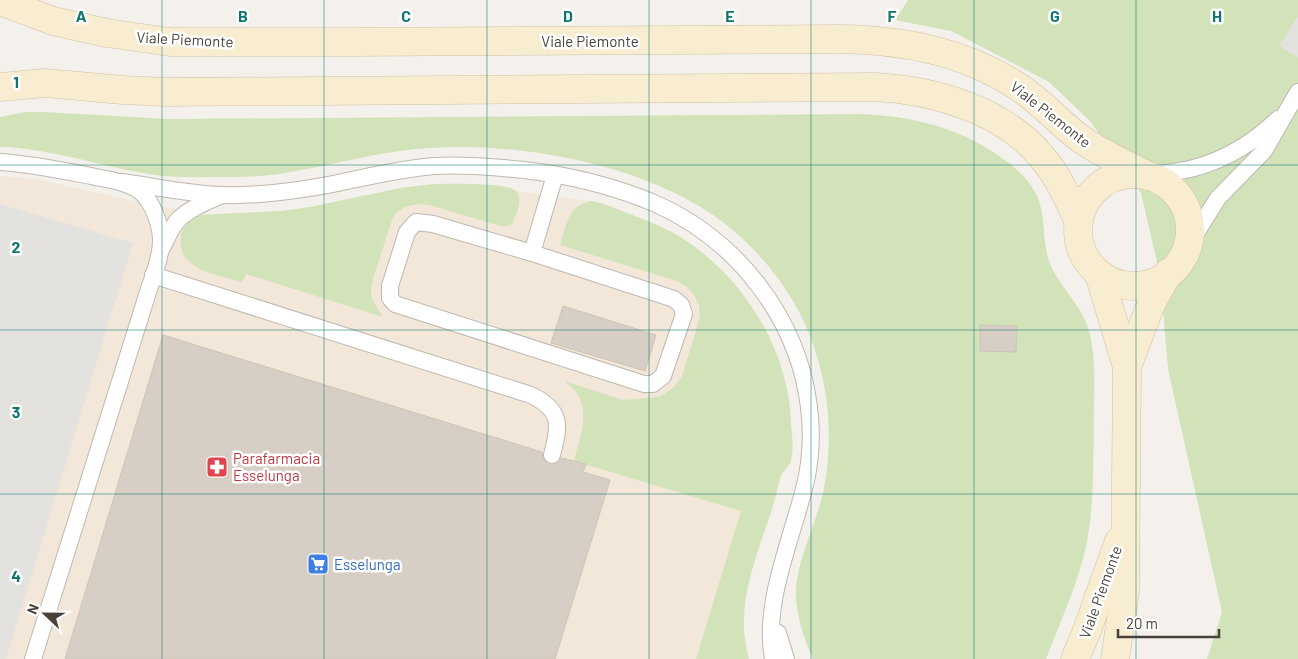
<svg xmlns="http://www.w3.org/2000/svg" width="1298" height="659" viewBox="0 0 1298 659" font-family="Barlow,sans-serif">
  <style>
    .commercial { fill: #f3e7da }
    .green { fill: #d2e3ba }
    .parking { fill: #e3e2df }
    .building { fill: #d7cfc5; stroke: #cec4b6 }
    .lines { fill: none; stroke-linecap: round; stroke-linejoin: round }
    .lane-casing { stroke: #bfb8af; stroke-width: 18 }
    .secondary-casing { stroke: #cec0a1; stroke-width: 29 }
    .lane { stroke: #fff; stroke-width: 16 }
    .secondary { stroke: #f9edd1; stroke-width: 28 }
    .grid { fill: none; stroke: #0f766e; stroke-width: 1; stroke-opacity: 0.55 }
    .labels { text-anchor: middle; dominant-baseline: central; stroke-width: 5; stroke-linejoin: round; paint-order: stroke }
    .street-label { font-size: 15px; fill: #48423a; stroke: #fff }
    .health-label { font-size: 15px; fill: #be3a42; stroke: #fff; text-anchor: start }
    .shop-label { font-size: 15px; fill: #366cbe; stroke: #fff; text-anchor: start }
    .grid-label { font-size: 16px; text-anchor: middle; font-weight: bold; fill: #0f766e; stroke: #fff; stroke-width: 5; stroke-linejoin: round; paint-order: stroke }
  </style>
  <rect width="100%" height="100%" fill="#f4f1ec"/>
  <polygon class="commercial" points="0,176 36,179 134,201 206,214 282,211 310,207 417,186 462,184 500,186 516,191 596,202 645,220 681,237 705,255 725,274 753,310 768,334 779,358 790,403 791,461 781,475 777,494 753,566 745,599 743,627 749,659 0,659"/>
  <g class="green">
    <polygon points="908,0 1298,0 1298,659 1207,659 1222,612 1168,369 1160,275 1141,193 1090,121 1049,82 951,31 895,20"/>
    <path d="M25,112H44L168,119L860,114C912,116 959,127 1002,158C1016,168 1030,180 1037,196C1047,219 1041,243 1051,266C1061,289 1082,305 1089,331C1096,356 1094,384 1094,409C1093,453 1095,498 1087,541C1080,579 1060,623 1046,659H813C805,641 798,621 796,600C794,563 817,524 824,488C832,446 830,401 818,360C802,300 759,245 707,211C633,163 517,142 430,148C381,151 333,165 285,173C261,177 236,177 212,177C188,178 162,177 138,172C93,164 47,148 0,147V117Z"/>
    <path d="M434,184C448,184 508,182 516,191C524,199 516,215 512,224L504,227L429,205L418,204L404,207L396,213L392,220L373,279L371,290L372,299L383,317L246,274L242,282C219,275 175,270 181,236C183,225 191,218 201,215L282,211L310,207L400,188Z"/>
    <path d="M591,201C605,203 618,210 630,214C648,221 666,228 682,238C743,277 789,349 791,423C792,434 794,449 791,460C790,466 783,470 781,476C777,487 775,501 771,512C755,560 734,609 749,659H696L741,511L574,461C579,440 591,413 576,392C573,388 568,385 565,381L623,400L659,397L673,388L681,378L684,370L700,317L699,306L694,295L687,287L677,281L560,245C566,226 568,205 591,201Z"/>
  </g>
  <g class="parking">
    <polygon points="1298,16 1298,57 1279,46"/>
    <polygon points="0,204 133,243 6,659 0,659"/>
  </g>
  <g class="building">
    <polygon points="563,306 656,335 645,371 551,343"/>
    <polygon points="980,325 1017,326 1016,352 980,351"/>
    <polygon points="163,335 542,452 543,458 549,465 555,464 562,458 586,464 583,472 610,480 555,659 65,659"/>
  </g>
  <g class="lines">
    <g class="lane-casing">
      <g id="lane">
        <path d="M0,162C31,164 60,170 91,176C108,180 127,181 141,192C153,202 161,226 161,241C161,258 153,276 148,292L33,659"/>
        <path d="M1148,176C1163,173 1179,172 1194,168C1227,159 1254,142 1278,119"/>
        <path d="M121,182C153,186 189,194 222,195C255,196 295,191 328,185C363,178 397,169 434,166C464,164 495,167 524,170C568,175 613,186 654,203C736,239 798,317 809,407C812,429 811,454 807,476C795,533 762,600 773,659"/>
        <polygon points="416,222 433,224 532,253 674,299 681,305 684,314 663,376 653,384 644,384 395,304 390,298 390,286 407,232"/>
        <polyline points="1186,249 1218,198 1264,151 1298,92"/>
        <path d="M161,250C166,240 170,230 177,221C189,208 207,202 222,195"/>
        <polyline points="532,253 555,175"/>
        <path d="M153,275L531,395C562,410 560,425 552,455"/>
        <polyline points="778,633 786,659"/>
      </g>
    </g>
    <g class="secondary-casing">
      <g id="secondary">
        <path d="M0,1L53,21L107,33L170,42H353L840,39C903,40 963,51 1017,86C1041,101 1059,123 1081,139C1102,154 1125,164 1148,176"/>
        <path d="M0,87L45,83L123,90L166,92L876,87C933,90 1003,110 1041,156C1058,175 1068,199 1079,222"/>
        <circle cx="1134" cy="230" r="56"/>
        <polyline points="1099,274 1127,367 1125,592 1115,659"/>
        <polyline points="1127,367 1151,304 1168,273"/>
        <polyline points="1075,659 1086,633 1119,541"/>
      </g>
    </g>
    <use href="#lane" class="lane"/>
    <use href="#secondary" class="secondary"/>
  </g>
  <path class="grid" d="M162,0V659M324,0V659M487,0V659M649,0V659M811,0V659M974,0V659M1136,0V659M0,165H1298M0,330H1298M0,494H1298"/>
  <defs>
    <g id="pharmacy-square" transform="scale(1.125)"><rect x="-9" y="-9" width="18" height="18" rx="4" fill="#e0444e" stroke="#fff"/><path d="M-2-6h4v4h4v4h-4v4h-4v-4h-4v-4h4Z" fill="#fff"/></g>
    <g id="supermarket-square" transform="scale(1.125)"><rect x="-9" y="-9" width="18" height="18" rx="4" fill="#3f7fe0" stroke="#fff"/><path d="M-6-5.5h2.5l.6 2H6L4.5 2H-2.5L-4.4-4H-6ZM-1.5 3.2a1.3 1.3 0 1 0 .1 0ZM3 3.2a1.3 1.3 0 1 0 .1 0Z" fill="#fff"/></g>
  </defs>
  <g fill-rule="evenodd">
    <use href="#pharmacy-square" x="217" y="467"/>
    <use href="#supermarket-square" x="318" y="564"/>
  </g>
  <g class="labels">
    <g class="street-label">
      <text transform="translate(185 39) rotate(3)">Viale Piemonte</text>
      <text x="590" y="41">Viale Piemonte</text>
      <text transform="translate(1051 114) rotate(38)">Viale Piemonte</text>
      <text transform="translate(1100 592) rotate(-70)">Viale Piemonte</text>
    </g>
    <g class="health-label">
      <text x="233" y="458">Parafarmacia<tspan x="233" dy="17">Esselunga</tspan></text>
    </g>
    <g class="shop-label">
      <text x="334" y="564">Esselunga</text>
    </g>
  </g>
  <g class="grid-label">
    <text x="81" y="22">A</text>
    <text x="243" y="22">B</text>
    <text x="406" y="22">C</text>
    <text x="568" y="22">D</text>
    <text x="730" y="22">E</text>
    <text x="892" y="22">F</text>
    <text x="1055" y="22">G</text>
    <text x="1217" y="22">H</text>
    <text x="16" y="88">1</text>
    <text x="16" y="253">2</text>
    <text x="16" y="418">3</text>
    <text x="16" y="582">4</text>
  </g>
  <g transform="translate(45 614) rotate(292)" stroke="#ffffff" stroke-width="4" paint-order="stroke">
  <path d="M0-4L9 19L0 12L-9 19Z" fill="#48423a"/>
  <text y="-8" font-size="14" font-weight="bold" text-anchor="middle" fill="#48423a">N</text>
  </g>
  <path d="M1118 629v8h101v-8" fill="none" stroke="#48423a" stroke-width="2.5"/>
  <text x="1126" y="629" font-size="15" fill="#48423a" stroke="#ffffff" stroke-width="4" paint-order="stroke">20 m</text>
</svg>
